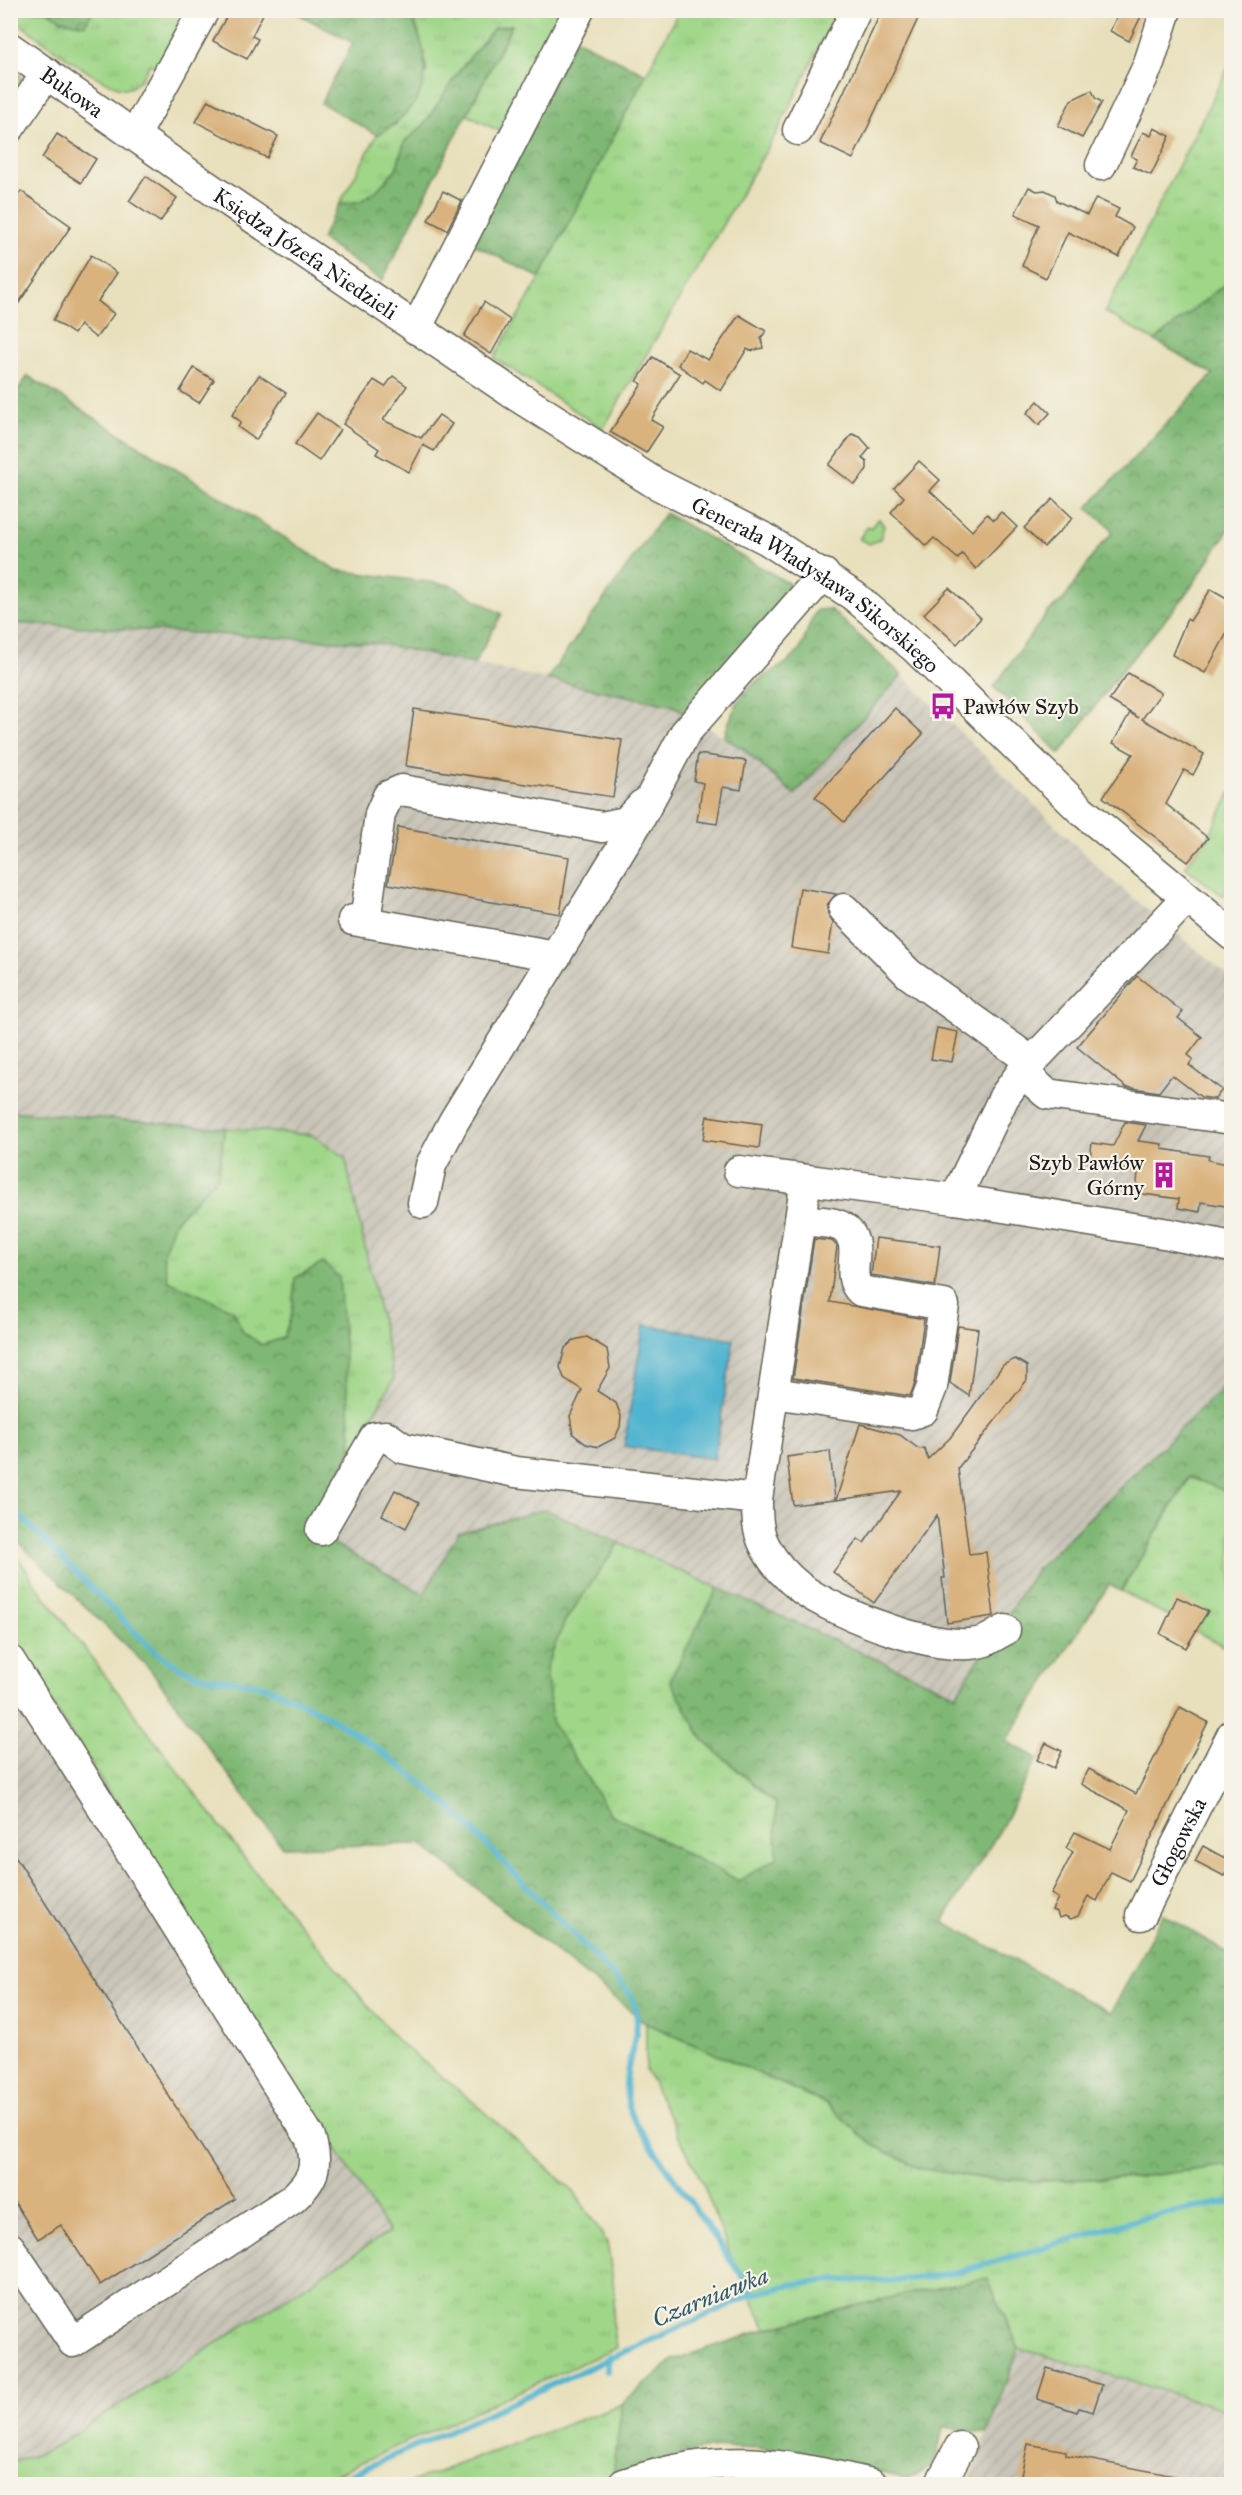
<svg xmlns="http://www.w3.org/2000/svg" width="1242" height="2495" viewBox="0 0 1242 2495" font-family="'IM FELL Great Primer',serif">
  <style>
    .industrial { fill: url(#industrial-furrows) }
    .grass { fill: url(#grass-tufts); stroke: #5e7952; stroke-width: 1.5 }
    .forest { fill: url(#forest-crowns); stroke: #4e6a48; stroke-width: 1.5 }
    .garden { fill: #9fd688; stroke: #5e7952; stroke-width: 1.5 }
    .water { fill: #50b4cf; stroke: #366876; stroke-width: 1.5 }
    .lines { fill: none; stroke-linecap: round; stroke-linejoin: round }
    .stream { stroke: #50b4cf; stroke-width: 6 }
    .building { fill: #d9b27e }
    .minor-casing { stroke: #636154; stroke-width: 33 }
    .minor { stroke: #fff; stroke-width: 30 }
    .labels { text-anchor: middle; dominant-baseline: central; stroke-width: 4.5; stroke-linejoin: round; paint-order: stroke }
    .street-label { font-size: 22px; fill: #1c1c1c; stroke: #f7f3e8 }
    .poi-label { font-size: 22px; fill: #1c1c1c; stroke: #f7f3e8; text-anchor: start }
    .water-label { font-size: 24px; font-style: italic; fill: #315964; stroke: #f7f3e8 }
  </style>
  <defs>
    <pattern id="industrial-furrows" width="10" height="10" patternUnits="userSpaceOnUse" patternTransform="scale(1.5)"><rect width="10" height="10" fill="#c8c4b8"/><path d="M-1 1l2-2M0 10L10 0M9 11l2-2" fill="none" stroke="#aba89e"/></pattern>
    <pattern id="grass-tufts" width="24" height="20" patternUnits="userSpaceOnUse" patternTransform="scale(1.5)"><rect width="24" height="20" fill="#9fd688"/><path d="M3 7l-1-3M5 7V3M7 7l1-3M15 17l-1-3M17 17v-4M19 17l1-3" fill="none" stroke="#88b775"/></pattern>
    <pattern id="forest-crowns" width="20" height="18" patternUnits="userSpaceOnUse" patternTransform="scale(1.5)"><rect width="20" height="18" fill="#7fb774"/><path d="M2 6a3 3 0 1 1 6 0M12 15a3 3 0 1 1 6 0" fill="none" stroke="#67945e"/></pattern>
  </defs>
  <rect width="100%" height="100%" fill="#f7f3e8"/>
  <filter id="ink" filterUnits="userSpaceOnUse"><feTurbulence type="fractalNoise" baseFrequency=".0167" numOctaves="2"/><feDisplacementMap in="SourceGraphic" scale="12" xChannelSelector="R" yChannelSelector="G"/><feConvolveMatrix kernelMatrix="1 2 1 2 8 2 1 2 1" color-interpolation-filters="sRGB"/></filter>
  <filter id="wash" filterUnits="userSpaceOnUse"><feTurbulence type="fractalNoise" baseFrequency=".008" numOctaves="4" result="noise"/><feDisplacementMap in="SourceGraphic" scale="24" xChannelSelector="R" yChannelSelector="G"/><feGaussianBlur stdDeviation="1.35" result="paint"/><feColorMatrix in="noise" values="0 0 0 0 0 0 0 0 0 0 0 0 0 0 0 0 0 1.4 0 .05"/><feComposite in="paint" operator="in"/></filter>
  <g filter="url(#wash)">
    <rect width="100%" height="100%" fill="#e8e0bc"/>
    <g class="industrial">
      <polygon points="10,623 376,643 674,706 743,749 793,795 902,675 1108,877 1231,978 1231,1379 1036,1570 956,1695 545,1509 458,1533 424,1594 307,1529 394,1379 312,1135 11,1111"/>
      <polygon points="10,1639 389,2232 48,2451 11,2463"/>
      <polygon points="1019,2348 1231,2411 1231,2484 968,2484"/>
    </g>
    <g class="grass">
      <path d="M10,11H48L61,20L94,13L93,11H191L160,68L150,64C145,72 140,84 129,88C108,94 32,31 11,18Z"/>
      <polygon points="408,11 591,11 507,135 467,115 512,25 494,28 460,70 423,126 405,141 396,169 377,190 361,201 339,205 377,135 396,124 427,71 418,30"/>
      <polygon points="679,11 837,11 776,134 603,429 494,358 540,278"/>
      <polygon points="1231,62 1231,279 1155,341 1105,312"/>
      <polygon points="15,64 22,82 12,105 10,70"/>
      <polygon points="1231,792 1232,886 1223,896 1185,867 1208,838"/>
      <polygon points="225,1128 312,1135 345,1157 394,1379 352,1451 296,1278 292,1314 283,1338 262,1345 243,1332 233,1310 168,1281 163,1254 175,1221 218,1176"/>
      <polygon points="1190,1477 1231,1493 1231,1650 1121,1591"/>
      <polygon points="619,1543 718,1588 670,1680 703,1740 776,1804 777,1858 739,1881 610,1814 552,1723 546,1667 565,1621"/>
      <polygon points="10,1545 36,1585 252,1868 399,2042 482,2109 575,2193 607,2242 615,2294 612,2322 616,2348 313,2484 11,2484 11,2463 48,2451 389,2232 11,1639"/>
      <polygon points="646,2023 827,2104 871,2144 918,2168 980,2178 1037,2181 1139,2177 1231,2165 1231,2411 1019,2348 987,2278 879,2300 766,2329 729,2252 703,2184 646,2070"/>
      <polygon points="622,2404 612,2484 405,2484"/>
    </g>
    <g class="forest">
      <polygon points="93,11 85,25 61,20 48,11"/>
      <path d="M293,11H408C437,65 431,104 377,135L321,103L353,43Z"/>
      <polygon points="512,25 382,281 321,239 339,205 361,201 377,190 396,169 405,141 423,126 460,70 494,28"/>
      <polygon points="576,39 646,74 540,278 469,242"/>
      <polygon points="1231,279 1231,526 1186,595 1119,674 1060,754 994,687 1030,636 1048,612 1065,598 1096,551 1112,533 1110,527 1087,508 1213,374 1155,341"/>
      <polygon points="28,376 336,570 451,585 502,614 474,664 376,643 11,623 11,400"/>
      <polygon points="665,513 790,584 790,592 685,713 674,706 547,679"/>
      <path d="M830,609L902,675L794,795L743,749L724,737C733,710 738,693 763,677C772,671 784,666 791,659C807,646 806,624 817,610Z"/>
      <polygon points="10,1111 225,1128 218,1177 175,1221 163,1254 168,1281 233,1310 243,1332 262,1345 283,1338 292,1314 295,1278 323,1263 339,1277 352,1451 307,1529 424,1594 458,1533 545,1509 619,1543 565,1621 546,1667 552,1723 610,1814 739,1881 777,1858 776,1804 703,1740 670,1680 718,1588 956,1695 1036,1570 1231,1379 1231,1493 1189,1477 1121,1591 1109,1585 1006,1741 1037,1758 1002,1827 943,1921 1111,2013 1163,1914 1231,1955 1231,2165 1139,2177 1037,2181 980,2178 918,2168 871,2144 827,2104 646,2023 421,1844 282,1847 149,1668 11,1535"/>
      <path d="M987,2278L1019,2348L987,2434L943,2427C936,2457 939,2472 904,2478C852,2467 779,2445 728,2447C688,2449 651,2464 613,2476L622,2404L673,2360L766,2329L879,2300Z"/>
    </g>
    <polygon class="garden" points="879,519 884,526 880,539 870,544 859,539 868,526 870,528"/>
    <polygon class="water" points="644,1325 734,1339 714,1459 624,1446"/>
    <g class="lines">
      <g class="stream">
        <path d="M10,1506L150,1647C166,1660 182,1671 202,1676C224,1682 247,1680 269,1688C338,1715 397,1761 452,1809L611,1973C618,1981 631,1992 634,2002C647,2044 610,2070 635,2122L754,2294"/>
        <polyline points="607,2371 609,2357"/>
        <polyline points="330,2484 754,2294 795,2284 838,2280 890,2281 937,2276 973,2268 1147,2217 1232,2201"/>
      </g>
    </g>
    <g id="blocks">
      <g class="building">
        <polygon points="230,10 265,10 252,36 258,39 247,59 213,41"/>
        <polygon points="882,10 922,10 853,159 820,143"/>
        <polygon points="1120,10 1144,10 1129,41 1110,31"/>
        <polygon points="1092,90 1095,98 1102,102 1082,138 1058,126 1071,100"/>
        <polygon points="208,100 278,136 267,158 196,122"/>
        <polygon points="1154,128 1170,136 1151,175 1133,167 1137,159 1131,156 1143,132 1151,136"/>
        <polygon points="57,134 96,159 81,183 42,158"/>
        <polygon points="146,176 177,198 160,222 129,201"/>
        <polygon points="1029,187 1037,191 1045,190 1055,195 1057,201 1087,215 1096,198 1119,209 1115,217 1133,227 1119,257 1068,232 1046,278 1022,266 1039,225 1015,214"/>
        <polygon points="21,191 71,226 10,316 10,207"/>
        <polygon points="443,191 462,201 447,230 428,220"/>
        <polygon points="91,255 117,273 98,301 114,314 96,338 80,325 74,334 53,320"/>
        <polygon points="484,302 510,320 491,354 464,336"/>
        <polygon points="739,315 766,331 761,338 763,348 751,351 747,349 721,391 705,380 703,383 678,365 687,349 708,360"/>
        <polygon points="653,357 680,374 651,420 663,427 646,453 610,432 642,384 637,381"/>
        <polygon points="194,368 214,380 199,403 180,391"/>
        <polygon points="259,375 286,393 256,440 238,427 241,422 232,415"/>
        <polygon points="393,376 407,386 383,420 421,438 439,415 452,424 434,451 423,445 409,472 376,454 379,449 343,424 374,380 385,387"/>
        <polygon points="1038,401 1050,413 1039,425 1027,413"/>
        <polygon points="317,413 340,430 319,461 295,444"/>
        <polygon points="852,434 860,437 870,448 862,458 867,462 867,469 855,485 829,465"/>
        <polygon points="919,461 940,480 930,491 972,531 987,514 994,520 1001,512 1017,527 976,569 962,554 958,559 934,538 926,546 891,512 904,497 894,488"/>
        <polygon points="1053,499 1073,518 1044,547 1024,528"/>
        <polygon points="949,588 981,618 957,644 924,614"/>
        <polygon points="1211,589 1232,601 1232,624 1205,673 1172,655 1187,619 1190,621"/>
        <polygon points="1128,673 1161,693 1142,719 1204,754 1193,775 1184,770 1166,804 1208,838 1188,862 1103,797 1133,754 1113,743 1130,713 1139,718 1109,700"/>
        <polygon points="895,708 923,734 844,822 815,797"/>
        <polygon points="414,709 622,740 613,797 406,766"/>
        <polygon points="698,754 746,761 741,790 723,787 717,824 697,821 703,783 694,781"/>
        <polygon points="398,827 569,857 560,914 388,884"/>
        <polygon points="800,888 836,894 827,905 828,914 833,922 828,954 791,948"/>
        <polygon points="1137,976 1183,1012 1178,1018 1202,1037 1188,1055 1193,1059 1189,1065 1222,1090 1215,1099 1201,1097 1172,1075 1159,1092 1126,1087 1077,1047"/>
        <polygon points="937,1028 958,1032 952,1062 931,1059"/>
        <polygon points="707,1116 762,1124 759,1148 703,1140"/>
        <polygon points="1125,1122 1146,1125 1138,1141 1162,1144 1162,1149 1209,1156 1208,1160 1232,1165 1232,1207 1201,1202 1200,1212 1178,1208 1179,1199 1136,1193 1138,1172 1089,1165 1092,1143 1113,1146"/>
        <polygon points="876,1238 940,1246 935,1286 871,1275"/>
        <polygon points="814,1239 832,1241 837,1246 830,1302 924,1319 915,1383 910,1396 793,1378"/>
        <polygon points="958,1326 978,1329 969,1396 950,1383"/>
        <polygon points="587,1337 607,1349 610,1368 597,1391 616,1403 621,1416 620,1427 615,1438 598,1447 586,1444 573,1434 570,1416 582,1390 564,1378 560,1367 565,1348 574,1340"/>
        <polygon points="1015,1359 1027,1366 1027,1380 958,1468 969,1554 986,1552 994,1616 947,1623 942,1578 945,1578 937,1515 874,1603 833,1572 858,1539 864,1543 901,1491 836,1500 860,1424 900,1435 919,1449 924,1448 928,1459 950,1438 1003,1365"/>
        <polygon points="830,1451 835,1500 793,1505 787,1457"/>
        <polygon points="395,1490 419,1503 406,1528 382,1515"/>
        <polygon points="1177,1597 1208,1611 1186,1648 1160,1634"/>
        <polygon points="1180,1707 1208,1722 1130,1881 1111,1872 1097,1901 1088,1896 1078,1916 1071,1919 1065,1916 1059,1918 1057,1912 1052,1910 1058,1898 1051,1894 1073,1852 1066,1848 1075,1832 1110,1849 1129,1810 1081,1784 1089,1769 1136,1794"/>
        <polygon points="1046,1743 1062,1751 1054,1768 1037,1760"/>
        <polygon points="1203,1846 1232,1862 1224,1876 1195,1861"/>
        <polygon points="10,1848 235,2199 100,2285 61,2225 38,2239 10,2195"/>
        <polygon points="1047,2368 1102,2385 1093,2412 1079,2408 1077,2412 1037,2399"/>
        <polygon points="1028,2444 1066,2451 1066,2455 1175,2476 1175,2484 1019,2484"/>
      </g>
    </g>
  </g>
  <g filter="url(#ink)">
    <use href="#blocks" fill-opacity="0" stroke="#636154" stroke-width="1.5"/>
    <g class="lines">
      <g class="minor-casing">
        <g id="minor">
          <path id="s1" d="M10,48L202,183L514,394L655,483L766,539L854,596L915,648L1081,810L1232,935"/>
          <polyline points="10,127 47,73"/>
          <polyline points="798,130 856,10"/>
          <polyline points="135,135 204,10"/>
          <polyline points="1101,165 1148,66 1166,10"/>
          <polyline points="416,329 579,10"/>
          <polyline points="844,909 909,974 1032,1062"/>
          <polyline points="353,920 556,956"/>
          <polyline points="365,922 380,814 388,796 402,790 602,827 626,822 642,805"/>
          <polyline points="1022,1072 1047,1094 1232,1119"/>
          <polyline points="739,1171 955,1199 1169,1234 1232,1247"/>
          <path d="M806,1180L757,1499C757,1517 757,1532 766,1548C774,1564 788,1578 802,1589C837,1614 943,1656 985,1641C992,1638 999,1633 1005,1630"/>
          <polyline points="955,1199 1004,1097 1022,1072 1187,898"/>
          <polyline points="423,1203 431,1165 454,1121 640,818 685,733 824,574"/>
          <path d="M774,1393L912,1414L923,1410L932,1387L944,1305L861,1291C842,1275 868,1242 842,1227C832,1221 812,1222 800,1220"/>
          <polyline points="321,1530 375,1437 386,1436 403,1448 516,1472 757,1499"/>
          <path d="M10,1661L310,2137C319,2167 314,2180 291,2200L73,2342L10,2248"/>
          <path id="s2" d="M1141,1915L1232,1735"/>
          <path d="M624,2484C724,2451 772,2462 872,2484"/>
          <polyline points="940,2484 960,2447"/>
        </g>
      </g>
      <use href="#minor" class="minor"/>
    </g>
  </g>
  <defs>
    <g id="bus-bare" transform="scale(2.07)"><path d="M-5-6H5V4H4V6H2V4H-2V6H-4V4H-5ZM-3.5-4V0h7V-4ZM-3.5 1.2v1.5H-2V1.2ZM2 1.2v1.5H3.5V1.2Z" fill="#b5179e" stroke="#f7f3e8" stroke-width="2.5" paint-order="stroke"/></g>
    <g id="building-bare" transform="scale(2.07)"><path d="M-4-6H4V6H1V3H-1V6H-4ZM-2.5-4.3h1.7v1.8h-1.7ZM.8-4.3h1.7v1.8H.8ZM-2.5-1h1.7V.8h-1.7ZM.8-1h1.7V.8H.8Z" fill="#b5179e" stroke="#f7f3e8" stroke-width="2.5" paint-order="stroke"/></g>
  </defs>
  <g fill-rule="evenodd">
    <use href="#bus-bare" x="943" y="706"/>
    <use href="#building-bare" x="1164" y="1175"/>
  </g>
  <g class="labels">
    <g class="street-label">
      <text stroke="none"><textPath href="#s1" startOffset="76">Bukowa</textPath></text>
      <text stroke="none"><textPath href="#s1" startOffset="360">Księdza Józefa Niedzieli</textPath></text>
      <text stroke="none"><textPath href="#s1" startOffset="969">Generała Władysława Sikorskiego</textPath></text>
      <text stroke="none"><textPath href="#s2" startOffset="82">Głogowska</textPath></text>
    </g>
    <g class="poi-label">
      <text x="963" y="706">Pawłów Szyb</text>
      <text x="1144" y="1162" text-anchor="end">Szyb Pawłów<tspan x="1144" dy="25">Górny</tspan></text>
    </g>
    <g class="water-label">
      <text transform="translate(710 2297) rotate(-22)">Czarniawka</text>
    </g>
  </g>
  <rect width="1242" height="2495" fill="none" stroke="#f7f3e8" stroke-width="36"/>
</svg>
